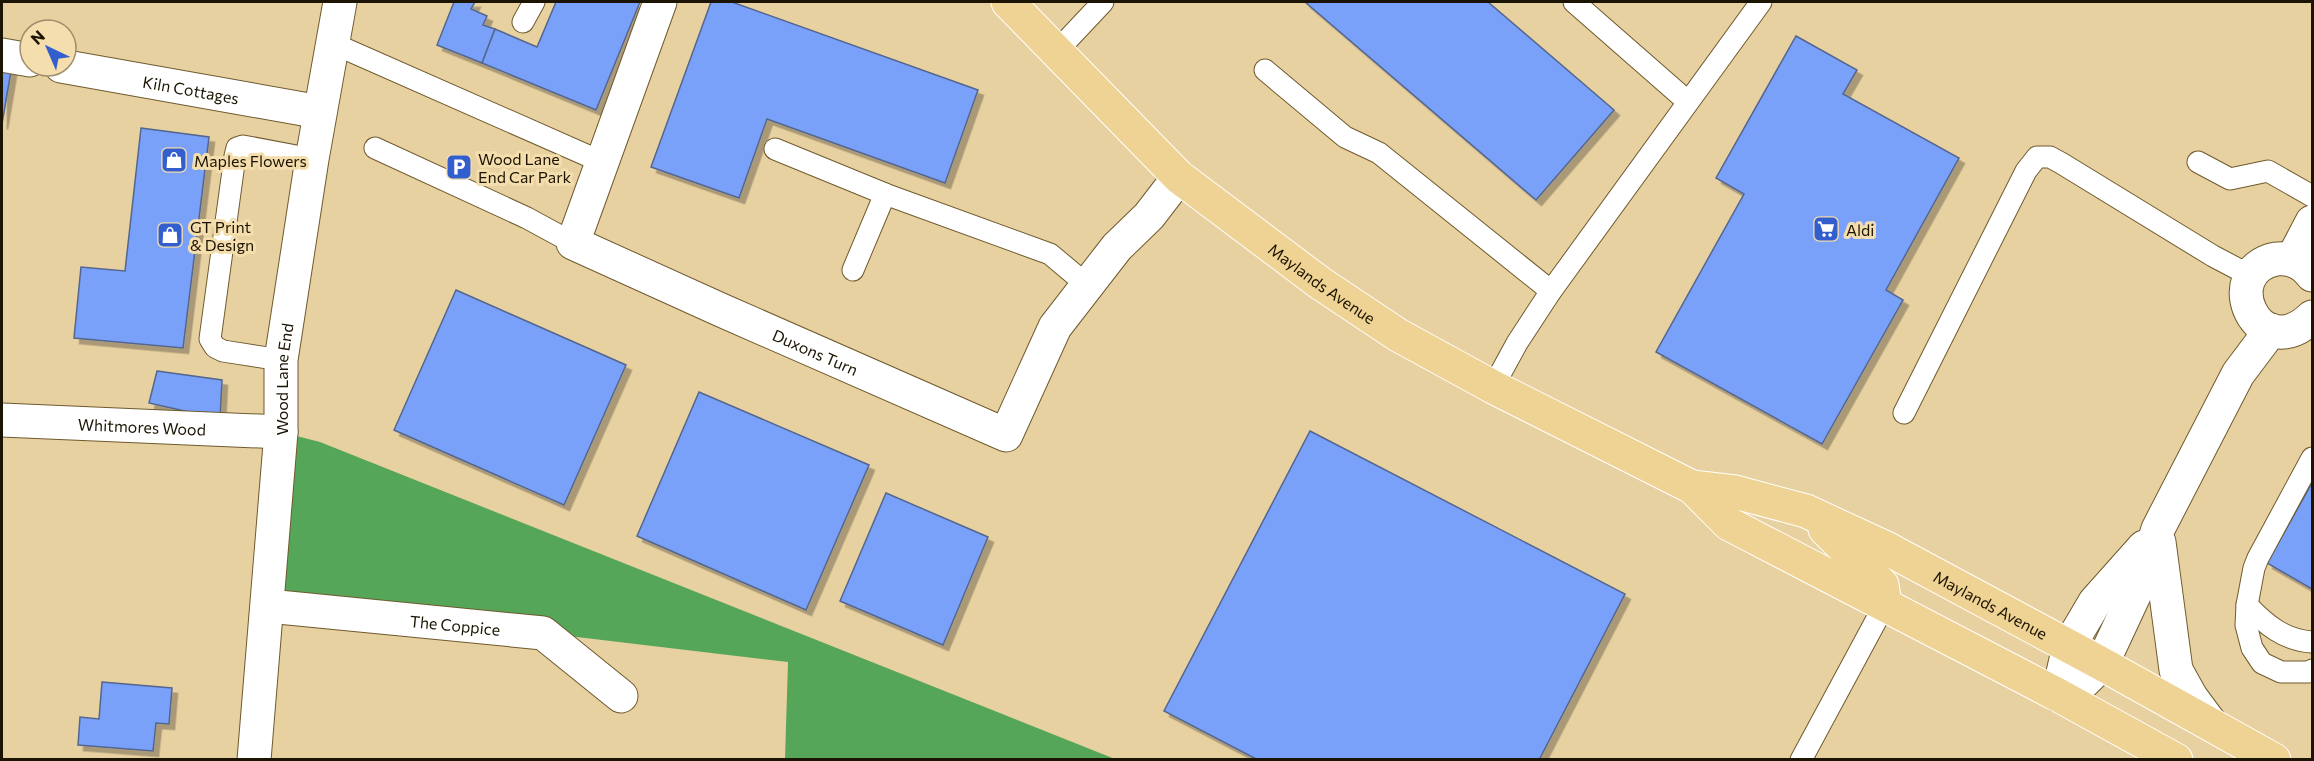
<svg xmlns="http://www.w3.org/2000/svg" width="2314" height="761" viewBox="0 0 2314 761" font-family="Commissioner,sans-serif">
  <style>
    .forest { fill: #56a65a }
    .building { fill: #79a1f9; stroke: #54668e; stroke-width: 1.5; filter: url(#shadow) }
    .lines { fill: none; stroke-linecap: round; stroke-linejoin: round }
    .service-casing { stroke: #6f5a2e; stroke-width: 23 }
    .minor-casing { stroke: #6f5a2e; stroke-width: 35 }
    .tertiary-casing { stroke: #6f5a2e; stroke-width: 35 }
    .primary-casing { stroke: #fff; stroke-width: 35 }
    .service { stroke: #fff; stroke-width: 21 }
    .minor { stroke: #fff; stroke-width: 33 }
    .tertiary { stroke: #fff; stroke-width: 33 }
    .primary { stroke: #efd394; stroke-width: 33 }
    .labels { text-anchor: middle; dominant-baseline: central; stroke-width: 6; stroke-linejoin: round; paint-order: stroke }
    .street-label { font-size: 16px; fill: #1c1403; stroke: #f5deae }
    .poi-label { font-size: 16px; fill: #1c1403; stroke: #f5deae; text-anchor: start }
  </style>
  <defs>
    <filter id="shadow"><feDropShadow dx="5.5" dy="5.5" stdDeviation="0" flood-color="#0004"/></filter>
  </defs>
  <rect width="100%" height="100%" fill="#e8d1a1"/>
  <polygon class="forest" points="281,432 320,442 1115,759 785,759 788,662 543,633 268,606"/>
  <g class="building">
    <polygon points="454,2 475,2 471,9 487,16 483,25 495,29 482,63 437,45"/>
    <polygon points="556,2 640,2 596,110 482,63 495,29 537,47"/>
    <polygon points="711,2 732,2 978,90 945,183 767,119 739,198 651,167"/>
    <polygon points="1305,2 1488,2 1614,110 1536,200"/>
    <polygon points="1796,36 1857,70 1843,94 1959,158 1886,290 1903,300 1822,444 1656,352 1744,194 1716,178"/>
    <polygon points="2,63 12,65 2,124"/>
    <polygon points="141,128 209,137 183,348 74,338 81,267 125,271"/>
    <polygon points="456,290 626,365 564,505 394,430"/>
    <polygon points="157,371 222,380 220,419 149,403"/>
    <polygon points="699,392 869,465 806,610 637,536"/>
    <polygon points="1310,431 1625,594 1539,760 1258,760 1164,711"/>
    <polygon points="2312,483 2312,589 2267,563"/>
    <polygon points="886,493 988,537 943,645 840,601"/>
    <polygon points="102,682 172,688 169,724 156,723 153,751 78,745 80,717 99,719"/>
  </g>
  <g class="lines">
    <g class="service-casing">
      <g id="service">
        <polyline points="1574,2 1687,101"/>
        <polyline points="523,22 534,2"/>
        <polyline points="332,43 602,162"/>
        <polyline points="1056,52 1103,2"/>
        <polyline points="1265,70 1345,137 1379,153 1551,291"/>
        <polyline points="375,148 527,218 573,243"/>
        <polyline points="775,149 885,194 1050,254 1087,285"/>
        <polyline points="2198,162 2230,179 2268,171 2312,196"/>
        <polyline points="853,270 885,194"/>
        <polyline points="281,360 223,351 215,347 210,339 235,156 237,148 243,146 312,159"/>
        <polyline points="1493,387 1517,343 1551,291 1761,2"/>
        <polyline points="1904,413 2026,171 2037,157 2050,157 2061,163 2213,256 2251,276"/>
        <polyline points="2312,458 2258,558 2254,568 2247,605 2246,625 2252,648 2262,663 2281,672 2309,672 2312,670"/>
        <path d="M2247,605C2266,625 2284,640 2312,642"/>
        <polyline points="1801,760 1885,604"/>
      </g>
    </g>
    <g class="minor-casing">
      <g id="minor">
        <path id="s1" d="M660,2L573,243L721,310L1006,435L1055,327L1117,247L1149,216L1179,177"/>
        <polyline points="2,55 30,60"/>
        <path id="s2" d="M61,66L320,112"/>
        <polyline points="2292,260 2312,222"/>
        <path d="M2312,275C2304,264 2291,257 2276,259C2215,271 2258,369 2312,317"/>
        <path id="s3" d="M2,420L281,432"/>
        <polyline points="2159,542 2176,670 2191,697 2211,724"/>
        <path id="s4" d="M268,606L543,633L621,696"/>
        <polyline points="2058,695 2069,646 2095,602 2144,547"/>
        <polyline points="2066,699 2102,664 2143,576 2158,529 2238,374 2271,330"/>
      </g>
    </g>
    <g class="tertiary-casing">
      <g id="tertiary">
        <path id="s5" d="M254,760L281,432V360L312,159L340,2"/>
      </g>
    </g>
    <g class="primary-casing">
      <g id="primary">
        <path id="s6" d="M1008,2L1179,177L1320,283L1398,335L1493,387L1680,481L1692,487L1729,524L2058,695L2176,760"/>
        <path id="s7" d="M1692,487L1735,492L1806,511L1886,548L2102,664L2274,760"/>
        <polyline points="1825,529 1882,585 1885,604"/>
      </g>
    </g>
    <use href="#service" class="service"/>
    <use href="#minor" class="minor"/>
    <use href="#tertiary" class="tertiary"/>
    <use href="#primary" class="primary"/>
  </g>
  <defs>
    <g id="shop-square" transform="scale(1.35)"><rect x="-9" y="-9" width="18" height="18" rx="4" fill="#335ece" stroke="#f5deae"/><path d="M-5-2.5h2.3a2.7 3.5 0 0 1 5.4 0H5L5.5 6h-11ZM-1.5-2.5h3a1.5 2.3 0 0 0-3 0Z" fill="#fff"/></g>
    <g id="parking-square" transform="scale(1.35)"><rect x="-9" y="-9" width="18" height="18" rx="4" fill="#335ece" stroke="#f5deae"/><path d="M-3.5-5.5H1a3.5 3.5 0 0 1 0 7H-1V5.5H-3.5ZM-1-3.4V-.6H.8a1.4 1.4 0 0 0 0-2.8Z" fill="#fff"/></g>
    <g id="supermarket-square" transform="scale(1.35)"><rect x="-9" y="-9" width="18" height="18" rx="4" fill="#335ece" stroke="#f5deae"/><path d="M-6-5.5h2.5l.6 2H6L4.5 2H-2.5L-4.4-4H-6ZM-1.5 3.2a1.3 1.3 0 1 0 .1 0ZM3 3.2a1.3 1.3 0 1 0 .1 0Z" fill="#fff"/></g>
  </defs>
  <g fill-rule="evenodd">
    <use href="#shop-square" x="174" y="160"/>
    <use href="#parking-square" x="459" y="167"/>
    <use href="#supermarket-square" x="1826" y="229"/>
    <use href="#shop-square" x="170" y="235"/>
  </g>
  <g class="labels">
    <g class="street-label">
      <text stroke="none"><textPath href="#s2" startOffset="132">Kiln Cottages</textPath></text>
      <text stroke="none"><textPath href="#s6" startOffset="423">Maylands Avenue</textPath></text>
      <text stroke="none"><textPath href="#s1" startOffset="522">Duxons Turn</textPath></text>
      <text stroke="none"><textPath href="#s5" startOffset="382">Wood Lane End</textPath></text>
      <text stroke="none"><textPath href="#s3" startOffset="140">Whitmores Wood</textPath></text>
      <text stroke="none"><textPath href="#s7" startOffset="324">Maylands Avenue</textPath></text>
      <text stroke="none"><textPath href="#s4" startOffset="188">The Coppice</textPath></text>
    </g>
    <g class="poi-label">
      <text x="478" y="158">Wood Lane<tspan x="478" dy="18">End Car Park</tspan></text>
      <text x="194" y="160">Maples Flowers</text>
      <text x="190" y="226">GT Print<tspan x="190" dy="18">&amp; Design</tspan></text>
      <text x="1846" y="229">Aldi</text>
    </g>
  </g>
  <rect width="2314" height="761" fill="none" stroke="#1c1403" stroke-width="6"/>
  <g transform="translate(48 48) rotate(316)"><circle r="28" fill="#f5deae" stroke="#9e8d6a" stroke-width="1.5"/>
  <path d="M0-4.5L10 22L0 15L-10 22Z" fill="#335ece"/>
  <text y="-9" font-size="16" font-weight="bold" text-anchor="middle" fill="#1c1403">N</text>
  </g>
</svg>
